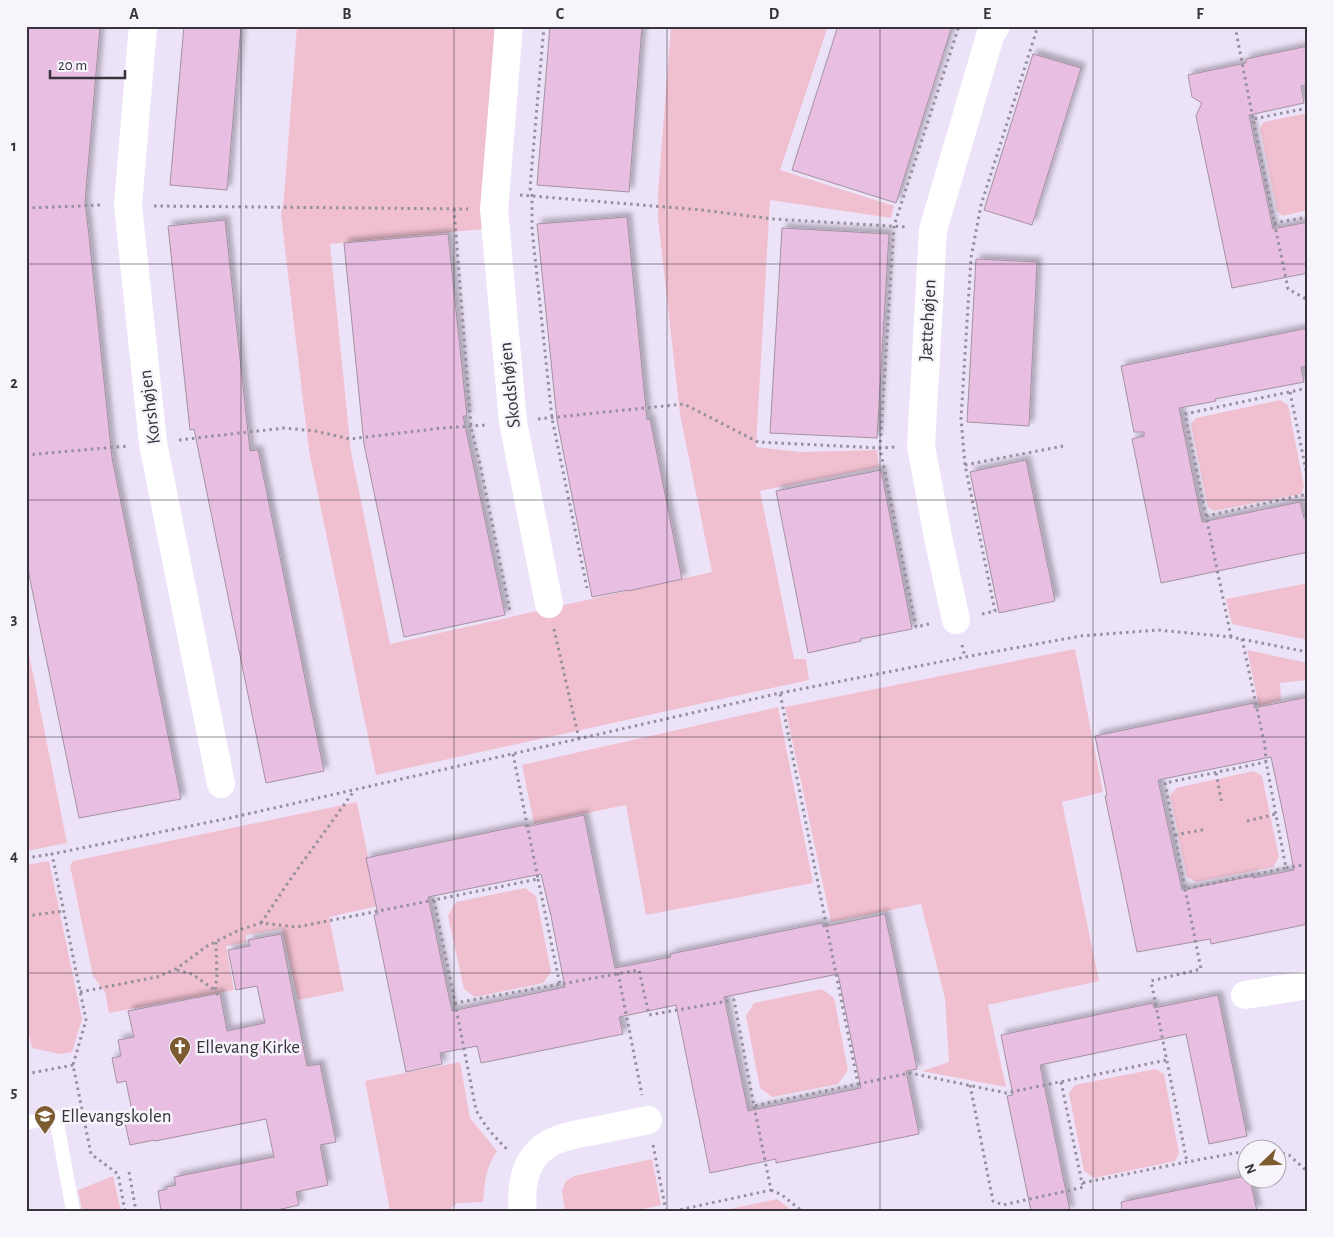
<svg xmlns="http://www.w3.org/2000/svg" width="1334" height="1237" viewBox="0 0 1334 1237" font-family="'Alegreya Sans',sans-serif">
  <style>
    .green { fill: #f1c0d0 }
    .building { fill: #e9bee3; stroke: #a492a1; fill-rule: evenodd; filter: url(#shadow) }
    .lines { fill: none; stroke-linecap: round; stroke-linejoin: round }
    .path { stroke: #968f9e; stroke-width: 3; stroke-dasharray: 2.5 4; stroke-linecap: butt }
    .service { stroke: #fff; stroke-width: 14 }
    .minor { stroke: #fff; stroke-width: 28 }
    .grid { fill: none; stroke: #37343c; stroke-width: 1; stroke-opacity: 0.55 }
    .labels { text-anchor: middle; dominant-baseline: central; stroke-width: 5; stroke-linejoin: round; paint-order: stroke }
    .street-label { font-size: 19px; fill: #37343c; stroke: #f7f4fc }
    .poi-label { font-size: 19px; fill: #37343c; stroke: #f7f4fc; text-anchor: start }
    .neatline { fill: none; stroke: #37343c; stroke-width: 2 }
    .grid-label { font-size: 16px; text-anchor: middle; font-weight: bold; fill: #37343c }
  </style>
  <defs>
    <filter id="shadow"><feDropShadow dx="4.5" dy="-4.5" stdDeviation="2.5" flood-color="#0004"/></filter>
  </defs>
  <rect width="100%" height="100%" fill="#ede3f9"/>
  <g class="green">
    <polygon points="297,26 495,26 483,202 483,229 330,244 351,452 390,644 712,572 680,414 658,219 658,193 671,26 828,26 780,170 894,206 891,218 770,200 756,447 800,452 877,450 879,467 760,491 794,659 806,659 809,680 376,775 309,451 281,215 284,197"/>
    <polygon points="1308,113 1308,210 1282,216 1277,211 1260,128 1264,122"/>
    <polygon points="1280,400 1288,405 1304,486 1301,494 1214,511 1208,507 1191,424 1196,418"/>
    <polygon points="1308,583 1308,640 1232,624 1226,599"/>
    <polygon points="26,639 67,843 26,851"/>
    <polygon points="1075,649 1103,792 1062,802 1099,981 988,1005 1006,1087 922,1071 949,1062 945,998 921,904 831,922 785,707"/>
    <polygon points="1247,650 1308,663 1308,680 1280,683 1281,700 1259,706"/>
    <polygon points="778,707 813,883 646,915 626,805 534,824 522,765"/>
    <polygon points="1254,771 1262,776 1279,857 1273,867 1196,882 1187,877 1170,796 1176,788"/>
    <polygon points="357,802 378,906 329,917 344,991 298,1000 282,929 246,935 246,942 226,946 234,990 109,1013 105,992 93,976 70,866 73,861"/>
    <polygon points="49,861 82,1019 72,1052 60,1054 32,1048 26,1022 26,865"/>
    <polygon points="525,888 536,896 551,972 543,983 475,997 464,989 448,916 456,902"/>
    <polygon points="822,989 834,998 848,1070 838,1084 772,1097 760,1088 746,1016 754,1003"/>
    <path d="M460,1062L470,1118L497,1151C484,1171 486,1180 483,1202L457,1203L451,1208L450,1211H390L365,1081Z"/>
    <polygon points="1155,1069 1164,1074 1179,1153 1175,1161 1094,1178 1084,1171 1069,1093 1075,1085"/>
    <polygon points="652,1159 661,1205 635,1211 565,1211 562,1191 566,1181 574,1176"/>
    <polygon points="113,1176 121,1211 82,1211 78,1190"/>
    <polygon points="777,1199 793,1211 721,1211"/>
  </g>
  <g class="building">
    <polygon points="26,26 100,26 85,202 89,236 112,458 181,799 79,818 26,560"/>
    <polygon points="184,26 241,26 227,190 170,185"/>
    <polygon points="550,26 642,26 629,192 537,185"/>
    <polygon points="838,26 952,26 896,203 792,170"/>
    <polygon points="1308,46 1308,85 1301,86 1304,103 1249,115 1273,229 1308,222 1308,273 1232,288 1196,116 1202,103 1192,97 1188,75 1246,63 1246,59"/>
    <polygon points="1033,54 1081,68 1032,225 984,210"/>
    <polygon points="627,217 647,420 650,419 682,579 628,591 628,590 592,597 557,420 537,224"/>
    <polygon points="225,220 250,451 258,450 324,771 266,783 194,429 190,430 168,226"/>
    <polygon points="782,228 889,234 877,438 770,433"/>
    <polygon points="448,234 467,416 463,416 505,615 404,637 364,444 344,243"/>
    <polygon points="976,259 1037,262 1029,426 967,422"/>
    <polygon points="1308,328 1308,366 1301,367 1304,382 1215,399 1216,401 1179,408 1202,522 1300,502 1304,518 1308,518 1308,552 1161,583 1132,439 1144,436 1144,432 1134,432 1121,366"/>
    <polygon points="1026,460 1055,601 999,613 970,472"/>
    <polygon points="881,470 912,629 860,639 861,641 808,653 776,491"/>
    <path d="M1308,697V924L1211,944L1210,939L1137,952L1105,796L1107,795L1095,736L1254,703V708ZM1271,757L1284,818L1294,870L1253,878V876L1182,890L1158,780Z"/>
    <path d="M584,815L615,968L671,957L670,954L822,923L823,927L885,914L917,1069L906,1071L919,1134L776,1163V1159L710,1173L676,1005L619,1017L623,1034L481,1063L477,1046L440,1053L442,1064L406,1072L374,915L378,914L366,858L524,825L525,827ZM541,874L551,916L565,987L452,1011L428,897ZM838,974L861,1088L748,1111L724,997Z"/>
    <polygon points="281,934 307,1066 320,1064 336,1142 320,1145 328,1185 296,1192 299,1205 273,1211 161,1211 158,1191 167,1189 166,1187 176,1185 174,1177 274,1157 266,1119 155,1141 154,1140 130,1145 125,1123 134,1122 126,1081 117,1083 112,1058 121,1056 118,1040 134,1037 128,1011 220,993 227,1031 265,1023 257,986 236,990 228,950 250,946 248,940"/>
    <polygon points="1218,995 1247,1136 1209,1144 1186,1034 1040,1065 1070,1211 1031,1211 1007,1096 1013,1095 1001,1035 1153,1003 1154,1008"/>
    <polygon points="1246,1176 1246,1180 1250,1180 1257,1211 1122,1211 1121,1202"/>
  </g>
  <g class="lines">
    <g class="path">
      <polyline points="544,26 530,188 532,196 532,229 552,418 587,588"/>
      <polyline points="1235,26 1253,119"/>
      <polyline points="1308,108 1253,119 1288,289 1308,300"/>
      <polyline points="520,195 702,210 773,219 907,227"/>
      <polyline points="154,206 468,209"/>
      <polyline points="26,208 103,205"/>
      <polyline points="454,209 471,427 481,469 510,611"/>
      <polyline points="1274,223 1308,217"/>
      <polyline points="1290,392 1308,480"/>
      <polyline points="538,419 684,404 758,442 880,448 895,447"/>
      <polyline points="179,440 284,428 315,431 350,439 442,428 487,425"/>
      <polyline points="26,455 128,446"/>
      <polyline points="965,465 1063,446"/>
      <polyline points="1206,516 1308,494"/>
      <polyline points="982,614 995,611 965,465 961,419 971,258 981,205 1036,32 1040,26"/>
      <polyline points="929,624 916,627 880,448 894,226 959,26"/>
      <polyline points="554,629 579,739"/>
      <polyline points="1231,637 1185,414 1308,388"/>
      <polyline points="1242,639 1265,746 1266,762 1286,868 1185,889 1165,783 1266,762"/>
      <polyline points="962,645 965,657"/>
      <polyline points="513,754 538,879 434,900 455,1003 639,970 649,1015 734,1000 754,1106 858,1084 780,693"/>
      <polyline points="1216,773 1222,804"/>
      <polyline points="1247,821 1276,814"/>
      <polyline points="1175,835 1207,829"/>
      <polyline points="26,858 52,854"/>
      <polyline points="1286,868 1308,864"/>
      <polyline points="538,879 560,985"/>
      <polyline points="1185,889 1201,969 1151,981 1187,1162"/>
      <polyline points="26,916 64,911"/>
      <polyline points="261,923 292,877 354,791"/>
      <polyline points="216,942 217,979 215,986 216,991 218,995"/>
      <polyline points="177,970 192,974 216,991"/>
      <polyline points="618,973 642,1095"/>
      <polyline points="80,992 157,977 176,969 207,946 239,930 261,923 297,927 434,900"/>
      <path d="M455,1003L476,1110C484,1125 496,1139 509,1151"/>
      <polyline points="26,1074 73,1065"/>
      <polyline points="1061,1082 1082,1183 1187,1162 1246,1151"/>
      <polyline points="858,1084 910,1073 1006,1093 1167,1060"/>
      <polyline points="970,1085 993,1201 1003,1205 1084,1187 1082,1183"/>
      <polyline points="653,1145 666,1211"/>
      <polyline points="1276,1152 1289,1155 1308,1172"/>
      <polyline points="129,1172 136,1211"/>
      <polyline points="771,1190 782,1195 802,1211"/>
      <polyline points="125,1211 118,1174 91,1154 73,1065 86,1020 52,854 230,818 780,693 965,657 1081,636 1158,630 1231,637 1308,652"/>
      <polyline points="674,1211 771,1190 754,1106"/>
    </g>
    <polyline class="service" points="26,1123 56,1117 73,1211"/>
    <g class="minor">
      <polyline points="143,26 128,205 153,443 221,784"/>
      <polyline points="509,26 494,210 513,422 549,604"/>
      <polyline points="956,620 938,537 921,446 933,230 990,36 996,26"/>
      <polyline points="1245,995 1308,985"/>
      <path d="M523,1211C520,1182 526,1152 557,1140C569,1135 582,1133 594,1131C612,1127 630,1124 648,1120"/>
    </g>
  </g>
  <path class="grid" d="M241,26V1211M454,26V1211M667,26V1211M880,26V1211M1093,26V1211M26,264H1308M26,500H1308M26,737H1308M26,973H1308"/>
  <defs>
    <g id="church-pin" transform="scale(1.125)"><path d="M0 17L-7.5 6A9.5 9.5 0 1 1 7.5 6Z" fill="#7c5b31" stroke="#f7f4fc"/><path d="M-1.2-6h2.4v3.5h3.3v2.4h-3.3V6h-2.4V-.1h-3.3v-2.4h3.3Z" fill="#fff"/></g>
    <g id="school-pin" transform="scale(1.125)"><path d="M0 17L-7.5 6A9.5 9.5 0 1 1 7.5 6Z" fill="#7c5b31" stroke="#f7f4fc"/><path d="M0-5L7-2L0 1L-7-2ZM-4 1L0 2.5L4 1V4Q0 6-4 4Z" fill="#fff"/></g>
  </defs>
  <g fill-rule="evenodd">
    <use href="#church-pin" x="180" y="1047"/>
    <use href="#school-pin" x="45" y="1116"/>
  </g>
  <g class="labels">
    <g class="street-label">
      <text transform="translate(928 320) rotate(-87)">Jættehøjen</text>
      <text transform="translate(510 385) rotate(-96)">Skodshøjen</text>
      <text transform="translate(150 407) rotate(-97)">Korshøjen</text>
    </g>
    <g class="poi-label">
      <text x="196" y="1047">Ellevang Kirke</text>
      <text x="61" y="1116">Ellevangskolen</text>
    </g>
  </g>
  <rect width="1334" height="1237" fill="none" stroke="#f7f4fc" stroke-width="55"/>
  <g transform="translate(1262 1164) rotate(247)"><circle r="24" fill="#f7f4fc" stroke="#aaa7af"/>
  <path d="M0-4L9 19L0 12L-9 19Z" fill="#7c5b31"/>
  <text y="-8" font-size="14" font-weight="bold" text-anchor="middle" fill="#37343c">N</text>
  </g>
  <path d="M50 70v8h75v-8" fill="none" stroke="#37343c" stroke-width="2.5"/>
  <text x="58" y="70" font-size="15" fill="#37343c" stroke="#f7f4fc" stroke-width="4" paint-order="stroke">20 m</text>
  <rect x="28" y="28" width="1278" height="1182" class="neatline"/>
  <g class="grid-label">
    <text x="134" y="19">A</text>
    <text x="347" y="19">B</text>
    <text x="560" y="19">C</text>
    <text x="774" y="19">D</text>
    <text x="987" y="19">E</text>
    <text x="1200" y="19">F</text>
    <text x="14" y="151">1</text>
    <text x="14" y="388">2</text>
    <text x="14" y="624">3</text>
    <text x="14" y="861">4</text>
    <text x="14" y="1097">5</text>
  </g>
</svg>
